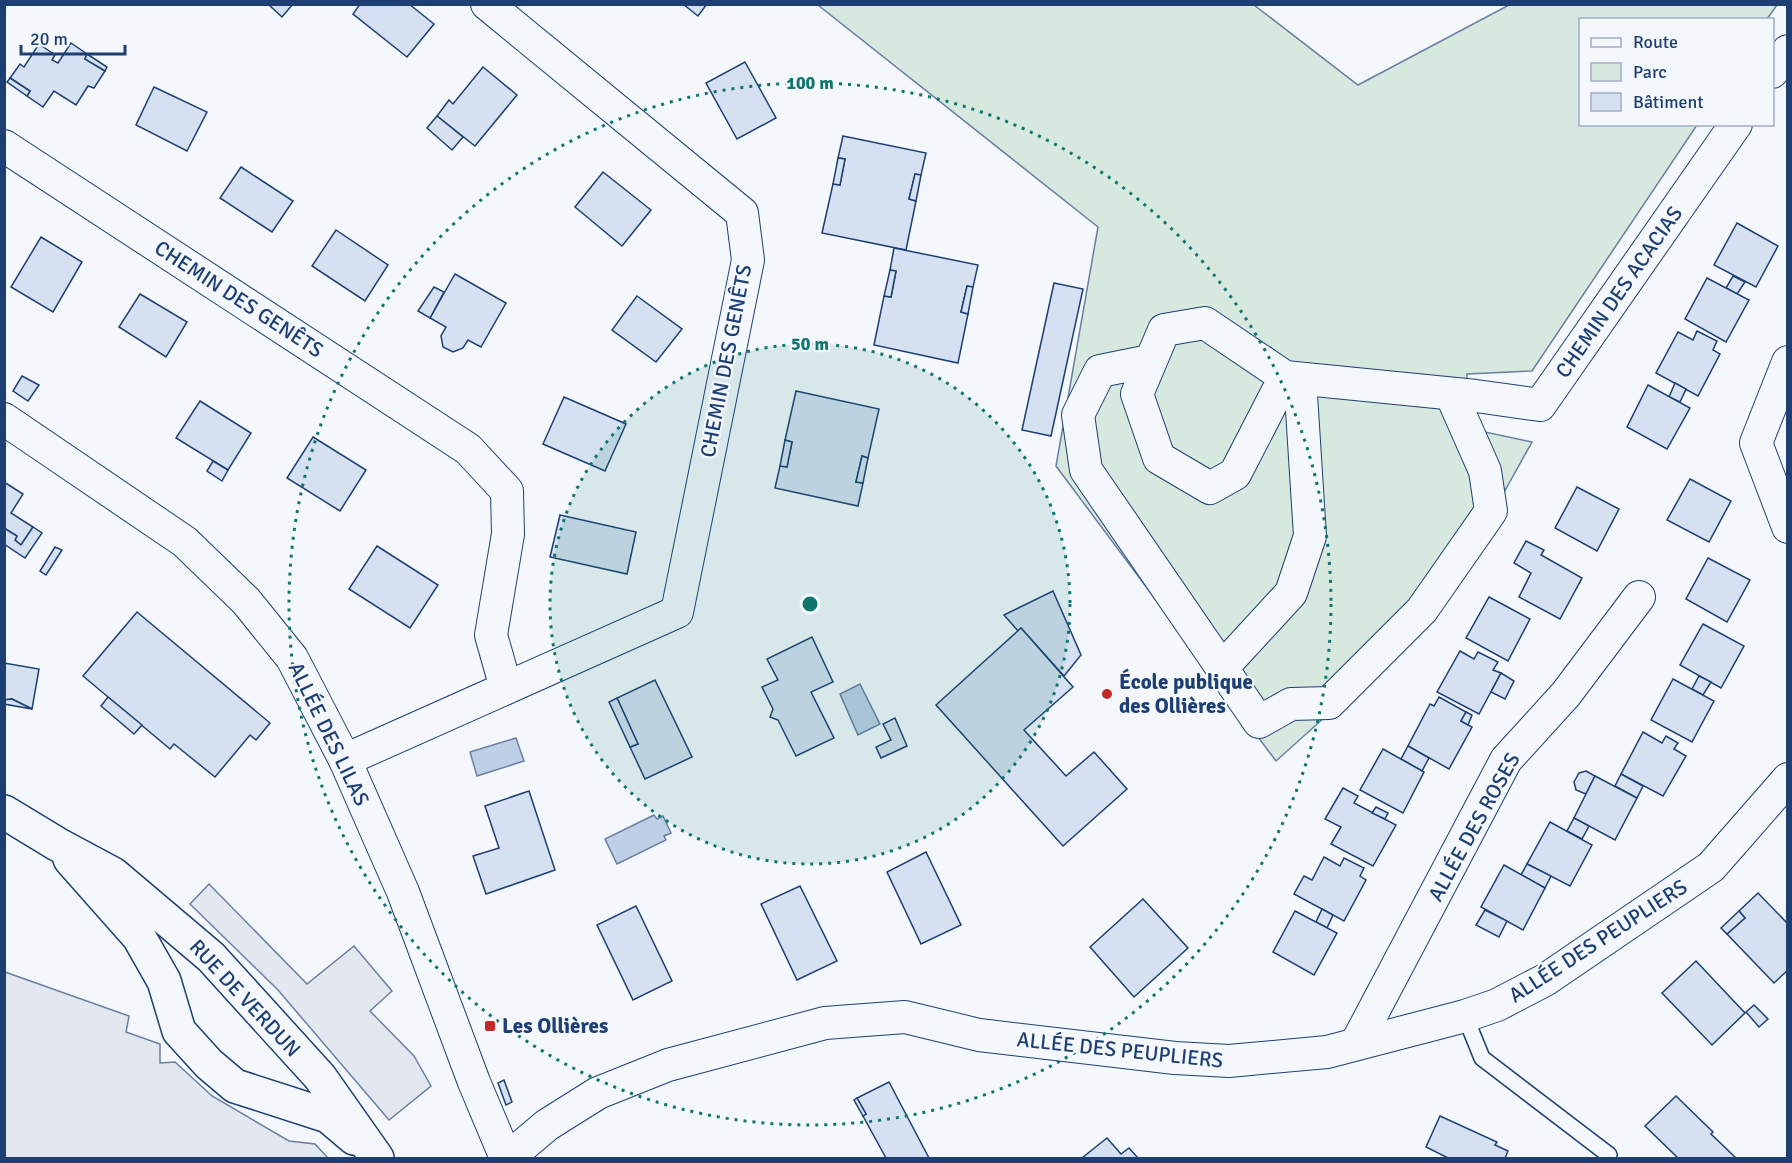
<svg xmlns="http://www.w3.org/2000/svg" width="1792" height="1163" viewBox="0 0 1792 1163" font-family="Signika,sans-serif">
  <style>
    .green { fill: #d7e8df; stroke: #687fa3; stroke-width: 1.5 }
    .parking { fill: #e3e8f0; stroke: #687fa3; stroke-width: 1.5 }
    .water { fill: #bed0e5; stroke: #687fa3; stroke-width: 1.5 }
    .building { fill: #d5e0f0; stroke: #1d3f73; stroke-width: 1.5 }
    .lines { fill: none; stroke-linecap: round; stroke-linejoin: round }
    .lane-casing { stroke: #1d3f73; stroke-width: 18 }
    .street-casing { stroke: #1d3f73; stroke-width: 34 }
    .primary-casing { stroke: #1d3f73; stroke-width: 36 }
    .lane { stroke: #f4f7fb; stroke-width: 15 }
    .street { stroke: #f4f7fb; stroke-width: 32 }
    .primary { stroke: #f4f7fb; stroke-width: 33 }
    .ring { fill: none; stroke: #0f766e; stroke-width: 3; stroke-dasharray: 3 6 }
    .poi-dot { fill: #c62828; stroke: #f4f7fb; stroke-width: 2 }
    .labels { text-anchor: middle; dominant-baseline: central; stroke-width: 4.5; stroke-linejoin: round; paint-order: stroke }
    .street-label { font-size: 21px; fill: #1d3f73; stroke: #f4f7fb }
    .poi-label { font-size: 21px; font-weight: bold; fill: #1d3f73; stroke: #f4f7fb; text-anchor: start }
    .centre { fill: #0f766e; stroke: #f4f7fb; stroke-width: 3 }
    .ring-label { font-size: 18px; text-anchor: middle; font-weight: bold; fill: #0f766e; stroke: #f4f7fb; stroke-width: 4.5; stroke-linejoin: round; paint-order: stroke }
  </style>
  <rect width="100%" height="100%" fill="#f4f7fb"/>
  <polygon class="green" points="818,5 1254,5 1358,85 1509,5 1777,5 1767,19 1580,20 1580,124 1697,125 1532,371 1467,374 1466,428 1532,442 1433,620 1276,761 1056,466 1098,227"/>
  <g class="parking">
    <polygon points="209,884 307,984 354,946 392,991 370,1011 414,1056 431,1086 389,1120 278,990 190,904"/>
    <polygon points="5,972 129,1016 126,1032 160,1044 160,1063 175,1062 212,1096 289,1141 315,1144 328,1158 5,1158"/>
  </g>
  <g class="water">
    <polygon points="860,684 880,724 858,735 840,694"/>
    <polygon points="516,738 524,761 477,776 470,752"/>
    <polygon points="654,815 657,819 663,816 671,833 664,836 666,840 617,864 605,839"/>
  </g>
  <g class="building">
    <polygon points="268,4 293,4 282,17"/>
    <polygon points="360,4 409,4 434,24 407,57 353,14"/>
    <polygon points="683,4 707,4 698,16"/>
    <polygon points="71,43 87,54 85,59 105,71 94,88 88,86 76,105 54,91 43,107 27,96 30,91 10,78 20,64 24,67 39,44 55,55 52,60 58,63"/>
    <polygon points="87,54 107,67 105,71 85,59"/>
    <polygon points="745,62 776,118 737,139 706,83"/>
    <polygon points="483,67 517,95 475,146 437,116 449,100 453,104"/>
    <polygon points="10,78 30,91 27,96 7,82"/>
    <polygon points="154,87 207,112 187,151 136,125"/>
    <polygon points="437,116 463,137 452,150 427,128"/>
    <polygon points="843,136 926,153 921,175 915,174 909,199 916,201 906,250 822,233 833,184 840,185 845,159 838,158"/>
    <polygon points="838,158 845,159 840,185 833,184"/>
    <polygon points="241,167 293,201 272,232 220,198"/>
    <polygon points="603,172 651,210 622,246 575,207"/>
    <polygon points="915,174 921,175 916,201 909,199"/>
    <polygon points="1737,223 1778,246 1756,287 1714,265"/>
    <polygon points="336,230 388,265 365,301 312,266"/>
    <polygon points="41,237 82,262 53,312 11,287"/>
    <polygon points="894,248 978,265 973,287 967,286 961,312 968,314 958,363 874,345 884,296 891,297 896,271 890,270"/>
    <polygon points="890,270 896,271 891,297 884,296"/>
    <polygon points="455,274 506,303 481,347 468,340 463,348 453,352 443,347 441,336 446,327 430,318"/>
    <polygon points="1733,276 1745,282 1737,294 1726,288"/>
    <polygon points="1707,278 1749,300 1726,342 1685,319"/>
    <polygon points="1054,283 1083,289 1051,436 1022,430"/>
    <polygon points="967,286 973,287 968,314 961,312"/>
    <polygon points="434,287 444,292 430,318 418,311"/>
    <polygon points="140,294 187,322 166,357 119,327"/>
    <polygon points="637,296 682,329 656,362 612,330"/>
    <polygon points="1697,331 1717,341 1713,350 1720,354 1698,396 1656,373 1678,332 1693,340"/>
    <polygon points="22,376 39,385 28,401 13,391"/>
    <polygon points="1675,383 1686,389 1680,402 1669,397"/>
    <polygon points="1648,385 1690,408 1667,449 1627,427"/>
    <polygon points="796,391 879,409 868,458 862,456 856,482 863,483 858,506 775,488 780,466 787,467 792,442 785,440"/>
    <polygon points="564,397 626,424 605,471 543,444"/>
    <polygon points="200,401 251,433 228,470 176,438"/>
    <polygon points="313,437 366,470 340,511 287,478"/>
    <polygon points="785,440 792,442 787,467 780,466"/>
    <polygon points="862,456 868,458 863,483 856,482"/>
    <polygon points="213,461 228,470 222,481 207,471"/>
    <polygon points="1690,479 1731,501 1709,542 1667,520"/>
    <polygon points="4,482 23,494 11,513 33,527 21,545 15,540 17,536 4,528"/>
    <polygon points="1577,487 1619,509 1597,551 1555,528"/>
    <polygon points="560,515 636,532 627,574 550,557"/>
    <polygon points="33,527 42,533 25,558 4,544 4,528 17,536 15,540 21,545"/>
    <polygon points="1526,541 1544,550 1541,555 1582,578 1560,619 1519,597 1531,573 1514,563"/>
    <polygon points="377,546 438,585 410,628 349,589"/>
    <polygon points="55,547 62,550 46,575 40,571"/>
    <polygon points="1708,558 1750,580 1727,622 1686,599"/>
    <polygon points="1053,591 1081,655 1064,676 1021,628 1018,631 1004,615"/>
    <polygon points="1489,597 1530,619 1508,661 1466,638"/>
    <polygon points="137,612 270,723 256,740 250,735 215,777 174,744 170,749 83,676"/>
    <polygon points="1703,624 1744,646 1721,688 1680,665"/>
    <polygon points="1021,628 1073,687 1024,730 1066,776 1094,752 1127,789 1063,846 936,705"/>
    <polygon points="812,637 833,682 811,692 834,738 796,756 778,720 770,717 773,709 762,687 778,680 767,659"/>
    <polygon points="1460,651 1474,659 1478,652 1498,662 1493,670 1501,673 1479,714 1437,692"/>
    <polygon points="4,663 39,669 32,709 12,699 4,700"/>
    <polygon points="1501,673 1514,681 1505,699 1491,692"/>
    <polygon points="1699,676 1711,682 1703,695 1692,689"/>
    <polygon points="1673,679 1714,701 1692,742 1651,720"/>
    <polygon points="655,680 692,757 645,779 630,747 638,744 617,698"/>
    <polygon points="108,697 142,725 134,734 101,706"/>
    <polygon points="1439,697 1466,712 1461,721 1472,727 1449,769 1408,746 1430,704 1434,706"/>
    <polygon points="617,698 638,744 630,747 609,702"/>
    <polygon points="12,699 32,709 4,704 4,700"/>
    <polygon points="1466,712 1472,715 1468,725 1461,721"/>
    <polygon points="895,718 907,746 881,758 876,747 891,740 883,724"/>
    <polygon points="1643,732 1662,743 1666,736 1678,743 1674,749 1686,756 1663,796 1621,774"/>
    <polygon points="1408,746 1429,758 1422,771 1401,759"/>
    <polygon points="1383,749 1424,772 1403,813 1360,790"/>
    <polygon points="1586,771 1595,776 1586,794 1576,790 1574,782 1579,773"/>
    <polygon points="1621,774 1643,786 1637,798 1615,786"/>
    <polygon points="1595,776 1637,798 1615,840 1574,818"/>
    <polygon points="1343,788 1358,796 1354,803 1396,825 1373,866 1331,844 1341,827 1325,819"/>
    <polygon points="529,791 555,870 486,894 473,856 499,848 485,806"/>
    <polygon points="1376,807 1388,813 1385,819 1372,813"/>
    <polygon points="1574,818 1589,826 1582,839 1567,831"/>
    <polygon points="1550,822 1592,845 1570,886 1527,864"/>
    <polygon points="926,852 961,925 921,944 887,872"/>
    <polygon points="1324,857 1340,866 1344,858 1364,868 1360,876 1366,880 1344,921 1294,894 1304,876 1312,880"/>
    <polygon points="1527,864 1551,876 1545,888 1521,875"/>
    <polygon points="1504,865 1545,888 1523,930 1481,907"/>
    <polygon points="800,886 837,961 797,980 761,904"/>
    <polygon points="1758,893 1788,924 1788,970 1774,983 1727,934 1745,918 1739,911"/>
    <polygon points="1143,899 1188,948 1134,997 1090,947"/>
    <polygon points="636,906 672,981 633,1000 597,925"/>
    <polygon points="1322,909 1333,915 1327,928 1316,922"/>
    <polygon points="1485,910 1507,921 1499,937 1476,925"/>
    <polygon points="1295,911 1337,933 1314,975 1273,952"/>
    <polygon points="1739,911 1745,918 1727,934 1721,928"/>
    <polygon points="1696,961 1745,1013 1712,1045 1662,993"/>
    <polygon points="1754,1005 1768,1019 1759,1027 1746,1012"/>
    <polygon points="504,1080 512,1102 506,1105 498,1083"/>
    <polygon points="889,1082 929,1158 886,1158 863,1116 866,1114 857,1098"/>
    <polygon points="1676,1096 1713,1132 1711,1134 1736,1158 1678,1158 1645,1126"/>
    <polygon points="857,1098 866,1114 863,1116 854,1100"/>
    <polygon points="1440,1116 1497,1142 1495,1145 1508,1151 1505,1158 1448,1158 1426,1147"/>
    <polygon points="1107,1138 1121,1154 1129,1148 1138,1158 1082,1158"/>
  </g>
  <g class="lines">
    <g class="lane-casing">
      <polyline id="lane" points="1465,1016 1482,1058 1609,1155"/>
    </g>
    <g class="street-casing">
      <g id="street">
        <polyline points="1772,72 1788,51"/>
        <polyline points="4,146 468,449 507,491 508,534 491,635 506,688"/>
        <polyline points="1150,361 1100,371 1078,415 1086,470 1259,722 1291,704 1329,703 1422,610 1491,511 1485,471 1451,394"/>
        <polyline points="1788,362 1756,443 1788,527"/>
        <polyline points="1285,377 1235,474 1210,488 1159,458 1137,394 1164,330 1205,323 1285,377 1476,396 1540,405 1736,124"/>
        <polyline points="4,419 185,542 246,601 292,658 345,760 403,892 474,1082 506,1158"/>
        <polyline points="1222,668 1291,593 1310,536 1300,379"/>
        <polyline points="345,760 677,612 748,260 742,213 487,4"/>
        <polyline points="1356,1044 1506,760 1566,694 1639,597"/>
        <polyline points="508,1158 547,1125 598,1093 668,1065 825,1023 905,1017 979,1035 1175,1058 1229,1061 1327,1052 1465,1016 1497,1005 1545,980 1711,867 1788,779"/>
      </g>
    </g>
    <g class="primary-casing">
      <g id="primary">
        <polyline points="4,812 57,844 113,874 211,957 320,1077 377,1158"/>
        <polyline points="70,859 139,937 164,981 179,1031 209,1064 235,1086 328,1116 354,1138"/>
      </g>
    </g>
    <use href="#lane" class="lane"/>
    <use href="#street" class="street"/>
    <use href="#primary" class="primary"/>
  </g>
  <circle cx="810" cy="604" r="260" fill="#0f766e" fill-opacity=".12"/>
  <g class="ring">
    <circle cx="810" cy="604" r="260"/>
    <circle cx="810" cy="604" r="521"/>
  </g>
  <g class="poi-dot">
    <circle cx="1107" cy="694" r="6"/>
    <rect x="484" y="1020" width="12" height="12" rx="3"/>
  </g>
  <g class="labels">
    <g class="street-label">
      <text transform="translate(1619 292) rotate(-55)">CHEMIN DES ACACIAS</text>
      <text transform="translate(239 299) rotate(33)">CHEMIN DES GENÊTS</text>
      <text transform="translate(726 361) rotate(-79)">CHEMIN DES GENÊTS</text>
      <text transform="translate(329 734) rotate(64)">ALLÉE DES LILAS</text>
      <text transform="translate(1474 827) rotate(-61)">ALLÉE DES ROSES</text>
      <text transform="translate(1598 941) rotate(-33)">ALLÉE DES PEUPLIERS</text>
      <text transform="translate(245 998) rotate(47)">RUE DE VERDUN</text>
      <text transform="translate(1120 1050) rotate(6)">ALLÉE DES PEUPLIERS</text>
    </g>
    <g class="poi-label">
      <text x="1119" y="682">École publique<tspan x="1119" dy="24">des Ollières</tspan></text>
      <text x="502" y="1026">Les Ollières</text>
    </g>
  </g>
  <circle cx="810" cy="604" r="9" class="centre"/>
  <g class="ring-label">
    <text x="810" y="89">100 m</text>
    <text x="810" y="350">50 m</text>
  </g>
  <rect width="1792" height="1163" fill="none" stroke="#1d3f73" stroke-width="12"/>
  <rect x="1579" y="18" width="195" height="108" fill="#f4f7fb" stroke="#9eadc5" stroke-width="1.5"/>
  <rect x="1591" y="38" width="30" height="9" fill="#f4f7fb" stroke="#9eadc5" stroke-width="1.5"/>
  <text x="1633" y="48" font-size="18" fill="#1d3f73">Route</text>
  <rect x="1591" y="63" width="30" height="18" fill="#d7e8df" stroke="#9eadc5" stroke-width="1.5"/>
  <text x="1633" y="78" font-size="18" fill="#1d3f73">Parc</text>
  <rect x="1591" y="93" width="30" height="18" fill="#d5e0f0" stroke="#9eadc5" stroke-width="1.5"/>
  <text x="1633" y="108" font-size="18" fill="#1d3f73">Bâtiment</text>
  <path d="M21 45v9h104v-9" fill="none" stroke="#1d3f73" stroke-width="3"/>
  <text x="30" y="45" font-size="18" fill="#1d3f73" stroke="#f4f7fb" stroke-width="4.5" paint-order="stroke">20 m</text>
</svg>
